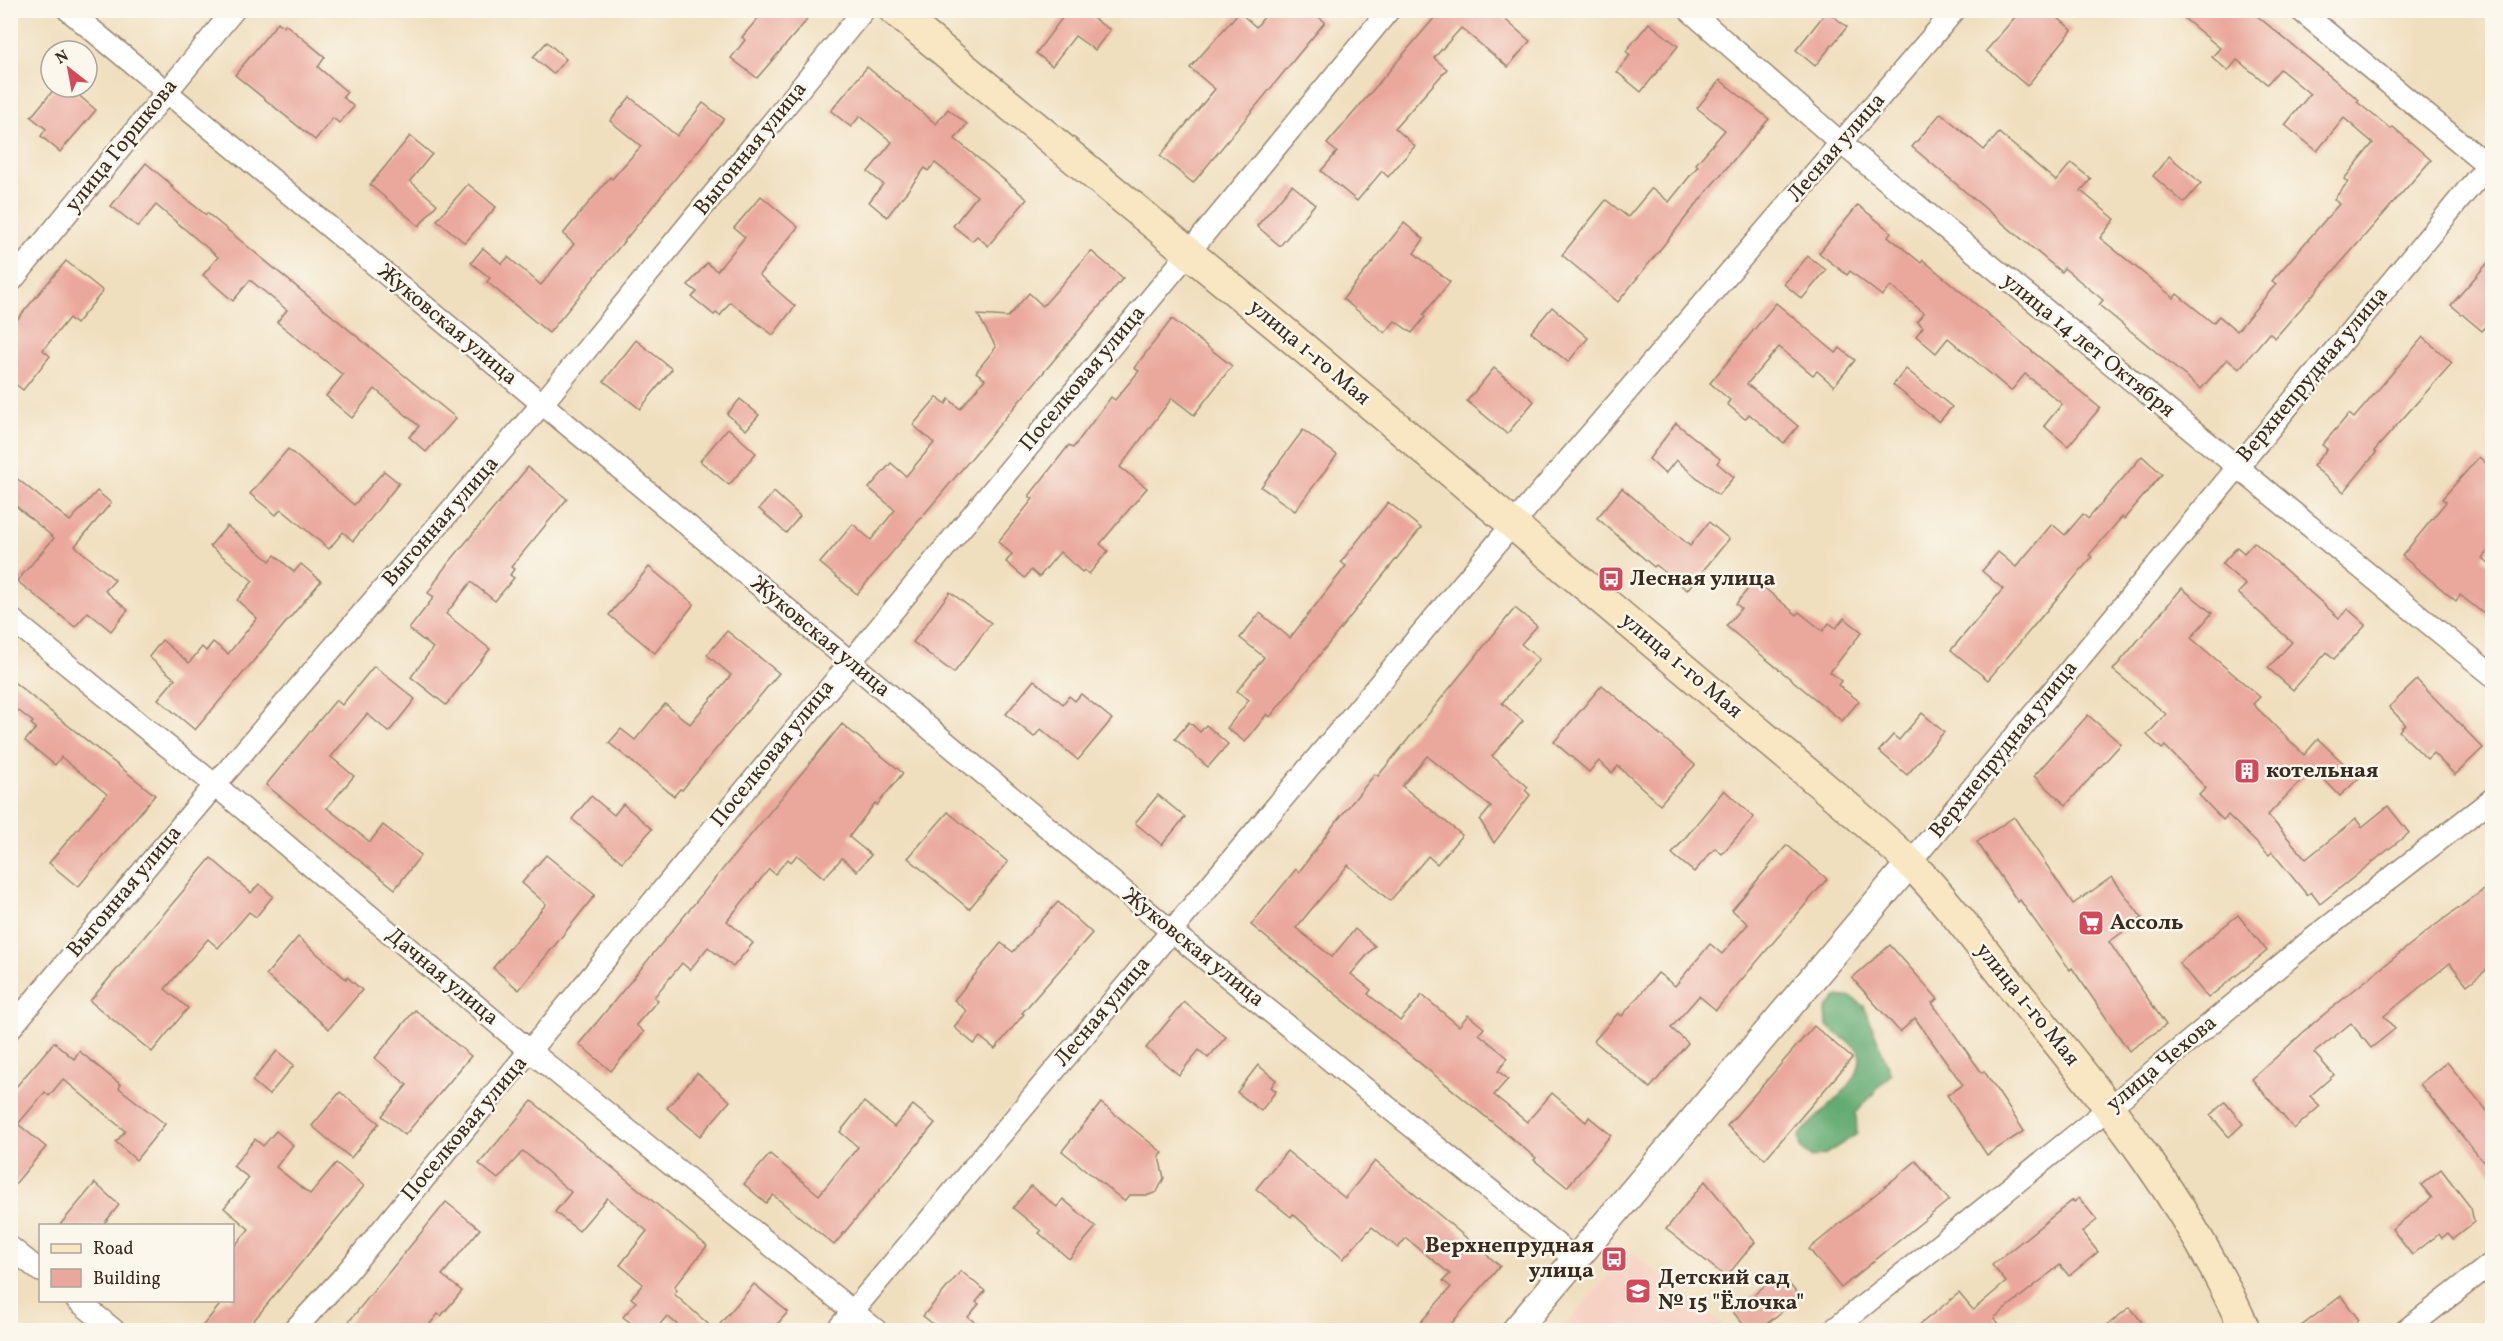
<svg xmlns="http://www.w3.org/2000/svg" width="2503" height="1341" viewBox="0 0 2503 1341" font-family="Vollkorn,serif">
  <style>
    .built { fill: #f6d2c4 }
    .forest { fill: #64ab72; stroke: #506a48; stroke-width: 1.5 }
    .building { fill: #eaa79b }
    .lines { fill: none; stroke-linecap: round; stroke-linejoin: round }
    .minor-casing { stroke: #96846e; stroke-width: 24 }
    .tertiary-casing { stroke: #96846e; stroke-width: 30 }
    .secondary-casing { stroke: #96846e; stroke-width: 33 }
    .minor { stroke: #fff; stroke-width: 21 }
    .tertiary { stroke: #fff; stroke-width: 27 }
    .secondary { stroke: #f9e7c3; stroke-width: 30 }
    .labels { text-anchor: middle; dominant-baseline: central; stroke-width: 5; stroke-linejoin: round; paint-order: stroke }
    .street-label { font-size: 22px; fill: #3b2a1e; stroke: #fbf7ec }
    .poi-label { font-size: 22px; font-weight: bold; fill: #3b2a1e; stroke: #fbf7ec; text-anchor: start }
  </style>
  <rect width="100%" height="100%" fill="#fbf7ec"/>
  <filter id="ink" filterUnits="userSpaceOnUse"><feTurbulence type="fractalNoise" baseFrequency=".0167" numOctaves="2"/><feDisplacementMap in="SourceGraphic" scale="12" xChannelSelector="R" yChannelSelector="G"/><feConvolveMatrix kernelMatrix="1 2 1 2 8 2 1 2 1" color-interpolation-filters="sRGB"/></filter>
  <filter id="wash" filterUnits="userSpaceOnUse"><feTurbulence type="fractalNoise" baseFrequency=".008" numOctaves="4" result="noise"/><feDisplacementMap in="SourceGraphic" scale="24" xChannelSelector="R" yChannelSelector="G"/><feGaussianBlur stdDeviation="1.35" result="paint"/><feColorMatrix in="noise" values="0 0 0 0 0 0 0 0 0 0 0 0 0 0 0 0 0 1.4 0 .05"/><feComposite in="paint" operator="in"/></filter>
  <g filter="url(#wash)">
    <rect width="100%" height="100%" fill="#f0dfbf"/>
    <polygon class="built" points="1631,1251 1729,1330 1560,1330"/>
    <path class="forest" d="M1838,996L1853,998L1864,1006L1891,1074L1856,1113L1857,1134L1824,1155L1812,1158L1801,1149L1799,1137C1814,1112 1871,1083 1858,1049L1827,1026L1826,1009Z"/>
    <g id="blocks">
      <g class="building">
        <polygon points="765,10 795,10 807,20 757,78 731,58 745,40 742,37"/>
        <polygon points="1068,10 1081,10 1110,30 1095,50 1075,36 1052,66 1036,53"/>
        <polygon points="1270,10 1310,10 1325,22 1193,183 1160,156 1215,89 1190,68 1239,12 1256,27"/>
        <polygon points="1441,10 1494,10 1530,41 1508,67 1461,28 1434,58 1447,69 1395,128 1415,146 1388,177 1382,171 1357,201 1321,171 1337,152 1327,144"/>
        <polygon points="2021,10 2049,10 2072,30 2027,86 1986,51"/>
        <polygon points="2174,10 2250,10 2359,100 2357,102 2391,129 2393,127 2431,160 2275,338 2269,333 2239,369 2227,359 2201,389 2099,305 2103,300 2064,268 2061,272 1912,147 1941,113 1984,150 1999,133 2056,181 2071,163 2091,179 2081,191 2115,219 2100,238 2174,298 2177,294 2213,323 2219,316 2237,331 2276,284 2272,281 2339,204 2334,199 2348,182 2344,179 2373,143 2344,118 2317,151 2285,125 2310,94 2280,69 2267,84 2237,60 2228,71 2212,57 2220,48"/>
        <polygon points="1827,11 1847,27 1815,66 1796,50"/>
        <polygon points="278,22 284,27 285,24 325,57 318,67 347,92 343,97 354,107 339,123 333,118 315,140 235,75"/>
        <polygon points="1649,23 1678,46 1641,92 1617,72 1630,55 1626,51"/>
        <polygon points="547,42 566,59 553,74 533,57"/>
        <polygon points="867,67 936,124 948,109 967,124 955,139 1027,199 988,246 977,236 972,241 953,226 977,196 935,163 928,171 925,168 887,217 869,202 883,184 868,172 892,142 860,116 851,127 831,111"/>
        <polygon points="1720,80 1769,119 1711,186 1618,302 1562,255 1606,200 1628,217 1652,188 1669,202 1698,166 1696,164 1725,130 1697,108"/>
        <polygon points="56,87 69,87 96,110 60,152 41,136 46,129 31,117"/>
        <polygon points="630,97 677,136 703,103 724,119 549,333 487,282 490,278 471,263 483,248 502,264 508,257 541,285 574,244 563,234 610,177 612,179 641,146 610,121"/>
        <polygon points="410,136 432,154 410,181 437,204 419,226 370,185"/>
        <polygon points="2169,156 2201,183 2184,203 2153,176"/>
        <polygon points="146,163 173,186 171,187 206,215 207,213 456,418 426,452 409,437 419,426 375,389 352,418 326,396 343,375 277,322 287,310 250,280 233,301 203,275 218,257 156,205 138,227 111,206"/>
        <polygon points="468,184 496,207 465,243 437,220"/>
        <polygon points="1292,185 1315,204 1280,246 1257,226"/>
        <polygon points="761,196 798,227 759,275 795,306 773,335 730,302 720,316 716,313 714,315 692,297 697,292 688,285 707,263 717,271 745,237 734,228"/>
        <polygon points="1858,205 1891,232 1888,236 1921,263 1923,260 2100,408 2068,446 2044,426 2062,404 2025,374 2011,391 1948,338 1936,353 1916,336 1923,327 1917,321 1924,313 1891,286 1882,296 1850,271 1847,275 1819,253"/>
        <polygon points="1404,223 1424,239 1414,253 1450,282 1423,315 1425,317 1412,333 1395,321 1385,333 1343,299"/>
        <polygon points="1091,251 1123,278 857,594 820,563 853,524 871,540 895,510 869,488 891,463 906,476 934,443 913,425 937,397 946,404 949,399 960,409 985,379 976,372 996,347 978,315 1008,317 1029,293 1043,306"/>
        <polygon points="1808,256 1826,270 1802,299 1784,284"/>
        <polygon points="2493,257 2493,319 2482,331 2451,305"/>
        <polygon points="66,261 103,291 76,324 69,318 43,350 50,356 23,390 10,380 10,328"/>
        <polygon points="1776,303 1836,353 1840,348 1855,360 1834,386 1817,371 1813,375 1779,347 1747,384 1798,426 1784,443 1749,414 1745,419 1727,404 1730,400 1710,383"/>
        <polygon points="1552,307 1588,338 1568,362 1531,332"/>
        <polygon points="1172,319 1232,366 1194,415 1172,398 1120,467 1147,488 1100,544 1108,551 1089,574 1084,570 1082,572 1060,552 1039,577 1031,570 1025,578 1006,562 1012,554 998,542 1033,499 1029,496 1069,445 1073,448 1111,397 1115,400 1139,371 1134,368"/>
        <polygon points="2423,337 2452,363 2374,451 2376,453 2344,492 2313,466 2327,449 2322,445 2349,414 2354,418"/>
        <polygon points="636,340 672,369 640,409 604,381"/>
        <polygon points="1494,368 1534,401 1507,434 1467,401"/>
        <polygon points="1906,369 1952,407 1939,422 1893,385"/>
        <polygon points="740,399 759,415 746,430 727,414"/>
        <polygon points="1676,423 1720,459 1717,463 1734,477 1718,495 1676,460 1665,474 1649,459"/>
        <polygon points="728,428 756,453 729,485 700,461"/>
        <polygon points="1303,430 1337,455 1295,511 1261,487"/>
        <polygon points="288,449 354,505 384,471 399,483 353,541 343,532 329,549 281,509 276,515 250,494"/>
        <polygon points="2142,456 2162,474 2124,519 2122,517 2089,555 2092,557 1988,680 1951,650 2003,589 1982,571 1998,552 2016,567 2052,524 2065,535 2083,514 2088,519"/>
        <polygon points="2479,457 2493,469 2493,545 2482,558 2493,567 2493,621 2460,595 2456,601 2402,556 2446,502 2442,499"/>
        <polygon points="528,467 567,499 511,567 514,569 510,575 514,578 495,601 471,582 446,614 490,649 446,705 411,677 433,648 409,629 434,597 428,593 442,571"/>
        <polygon points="10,473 70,521 97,491 111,503 75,546 115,580 105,591 128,610 111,631 88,612 75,627 17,581 54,538 10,501"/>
        <polygon points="1622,488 1690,546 1709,522 1729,539 1687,590 1656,565 1654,567 1597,518"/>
        <polygon points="774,492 800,516 786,533 759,509"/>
        <polygon points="1388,502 1421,528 1270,717 1267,714 1245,742 1227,728 1249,700 1237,691 1264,657 1240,638 1260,613 1290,638 1346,566 1341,562"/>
        <polygon points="227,526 270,561 275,555 294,572 301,564 321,581 195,730 158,699 175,679 149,657 162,640 189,663 202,647 206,651 213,642 228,654 257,618 237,600 253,581 210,546"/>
        <polygon points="2254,542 2339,618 2348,609 2366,625 2334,659 2327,652 2293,690 2268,668 2292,642 2238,593 2246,585 2222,564 2237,547 2244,553"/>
        <polygon points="649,567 694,604 655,653 609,615"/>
        <polygon points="1755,580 1797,615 1799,612 1823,631 1829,623 1836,628 1844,618 1862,632 1830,672 1841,681 1838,685 1859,701 1842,721 1726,626 1741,608 1736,604"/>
        <polygon points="2182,588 2212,613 2191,638 2260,697 2253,704 2304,755 2318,739 2359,778 2340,796 2313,768 2268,815 2306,859 2356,819 2362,827 2388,806 2409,833 2320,904 2311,892 2307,895 2272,852 2269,855 2228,815 2223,820 2199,795 2206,788 2165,746 2162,749 2147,735 2166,714 2113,670"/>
        <polygon points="950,592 991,623 954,673 913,642"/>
        <polygon points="1515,608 1537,626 1521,644 1539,659 1502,703 1523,721 1492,756 1528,787 1525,790 1530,795 1494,843 1480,820 1491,807 1427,756 1402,786 1462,835 1437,864 1428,856 1390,901 1348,865 1296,928 1332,957 1355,929 1375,946 1351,974 1371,990 1368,994 1400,1021 1422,995 1459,1026 1468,1015 1484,1028 1479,1034 1508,1058 1498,1071 1508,1079 1494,1095 1527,1122 1552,1093 1586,1122 1589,1117 1611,1135 1567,1187 1534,1160 1536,1158 1251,925 1296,869 1299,872 1332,827 1375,774 1378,776"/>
        <polygon points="727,631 779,673 682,790 680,789 674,796 609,743 621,729 635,740 665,704 690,724 731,675 707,655"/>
        <polygon points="374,666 415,699 389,732 367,714 331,757 354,776 327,808 370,842 383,825 421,855 395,889 266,785 336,700 342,705"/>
        <polygon points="10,679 155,795 78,887 49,863 107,794 61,757 55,765 25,741 36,728 31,724 33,722 10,704"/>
        <polygon points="1034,680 1063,704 1069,696 1075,701 1081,694 1112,719 1078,760 1041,729 1034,737 1006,714"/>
        <polygon points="2417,680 2483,748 2455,775 2433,753 2427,759 2399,731 2405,724 2389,707"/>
        <polygon points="1602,685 1695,765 1660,804 1618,766 1612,773 1599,761 1589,772 1554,742"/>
        <polygon points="1922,713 1944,732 1907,775 1879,751 1893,735 1899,740"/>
        <polygon points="2088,715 2121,744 2066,805 2034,776"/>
        <polygon points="1189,722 1200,732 1206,725 1228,744 1208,767 1175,739"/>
        <polygon points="842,724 903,773 877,805 875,803 849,837 871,855 857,871 842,858 824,878 797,855 791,862 788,859 775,874 769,869 727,921 753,943 733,967 708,947 690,970 682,963 654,997 658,1000 636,1025 644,1032 611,1071 579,1044"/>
        <polygon points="1724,790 1754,817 1722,854 1715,848 1694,872 1672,854"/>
        <polygon points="1158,795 1185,817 1162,845 1135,823"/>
        <polygon points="591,796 614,815 623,804 652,829 622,862 572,819"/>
        <polygon points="948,812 1008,862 969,909 908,858"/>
        <polygon points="2014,817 2073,904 2112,877 2142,918 2109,942 2166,1025 2129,1051 2072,968 2070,970 2020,900 2018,902 1977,842"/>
        <polygon points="1787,845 1827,879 1716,1010 1699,996 1671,1028 1688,1043 1650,1088 1594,1041 1618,1013 1622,1016 1658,973 1675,986 1710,944 1722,954 1748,924 1732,910"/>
        <polygon points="546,855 595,895 519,990 493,968 546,904 522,883"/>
        <polygon points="211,858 251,893 259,884 273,896 256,917 249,912 218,948 208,939 165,989 188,1008 152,1052 90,1001"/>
        <polygon points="2493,883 2493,965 2467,985 2450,963 2384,1016 2395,1029 2371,1048 2351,1023 2314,1053 2334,1075 2310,1096 2320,1106 2294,1129 2252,1079 2317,1020 2426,932"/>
        <polygon points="1058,902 1092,933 1022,1013 1024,1014 995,1049 980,1037 974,1044 954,1027 967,1011 954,1000 1001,943 1013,952"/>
        <polygon points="2238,915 2267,951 2208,998 2179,963"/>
        <polygon points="298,937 346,979 347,977 362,990 329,1029 266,975"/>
        <polygon points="1890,945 1938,999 1932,1003 1982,1073 1984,1071 2024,1131 1987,1155 1947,1095 1963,1085 1915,1018 1900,1032 1852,978"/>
        <polygon points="1184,1002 1226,1037 1208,1058 1199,1050 1179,1075 1146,1048"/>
        <polygon points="415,1010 471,1056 405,1135 382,1116 407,1085 375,1058"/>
        <polygon points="1814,1026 1852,1058 1765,1159 1727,1126"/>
        <polygon points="54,1042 74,1059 79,1051 121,1085 119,1088 165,1124 136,1160 116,1142 125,1131 63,1079 49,1096 45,1092 18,1124 46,1147 10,1190 10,1094"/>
        <polygon points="277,1051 294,1065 269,1095 252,1081"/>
        <polygon points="2447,1062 2493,1118 2493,1174 2420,1084"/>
        <polygon points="1258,1065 1276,1080 1271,1087 1276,1091 1261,1111 1237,1092"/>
        <polygon points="697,1073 730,1101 700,1136 667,1108"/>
        <polygon points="340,1092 379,1123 351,1158 312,1126"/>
        <polygon points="532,1101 707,1246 674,1287 677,1290 674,1294 715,1330 754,1284 788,1312 772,1330 684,1330 667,1316 655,1330 640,1330 623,1317 636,1302 631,1298 643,1284 620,1265 647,1231 607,1198 579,1231 555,1212 571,1192 523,1151 498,1179 479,1164"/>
        <polygon points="864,1102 894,1127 913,1105 935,1123 834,1245 773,1195 766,1203 744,1184 770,1154 819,1195 858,1147 840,1132"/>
        <polygon points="2225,1102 2243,1124 2229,1137 2210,1115"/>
        <polygon points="1101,1103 1163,1153 1159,1157 1164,1178 1157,1192 1149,1195 1129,1195 1124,1201 1062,1151"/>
        <polygon points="276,1131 293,1145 276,1167 310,1194 336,1163 364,1186 246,1330 199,1330 224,1300 232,1300 232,1249 249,1229 224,1208 249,1178 233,1166 255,1139 263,1146"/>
        <polygon points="1287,1151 1345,1198 1375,1161 1500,1266 1446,1330 1414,1330 1451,1287 1443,1281 1450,1274 1406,1238 1398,1248 1372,1227 1343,1259 1293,1214 1291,1217 1256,1189"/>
        <polygon points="1916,1161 1949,1200 1841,1288 1809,1249"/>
        <polygon points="2441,1169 2471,1208 2474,1222 2453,1239 2448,1233 2442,1238 2439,1234 2412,1255 2392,1229 2432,1198 2421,1185"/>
        <polygon points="1705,1181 1755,1242 1726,1277 1666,1229"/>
        <polygon points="95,1183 119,1205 102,1226 59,1226"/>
        <polygon points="1031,1186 1057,1207 1063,1199 1096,1227 1069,1259 1039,1233 1041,1231 1013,1208"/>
        <polygon points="2079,1198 2097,1220 2082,1232 2098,1252 2069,1276 2060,1265 1994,1318 2004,1330 1913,1330 1959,1293 1973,1310 2006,1282 1992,1265 2073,1200 2074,1202"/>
        <polygon points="446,1202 480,1229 442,1275 462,1291 441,1316 438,1314 425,1330 342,1330"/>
        <polygon points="961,1271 985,1291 976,1302 979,1304 968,1317 985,1330 941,1330 923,1316"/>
        <polygon points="1780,1273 1800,1297 1759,1330 1748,1330 1733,1312"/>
        <polygon points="2341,1296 2359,1320 2346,1330 2296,1330"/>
        <polygon points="2130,1307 2148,1330 2101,1330"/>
      </g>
    </g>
  </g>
  <g filter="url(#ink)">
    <use href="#blocks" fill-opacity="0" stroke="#96846e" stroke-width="1.5"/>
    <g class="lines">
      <g class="minor-casing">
        <g id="minor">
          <polyline points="68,10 599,451 1171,931 1575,1259"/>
          <polyline points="1689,10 1841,143 2492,675"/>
          <polyline points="2300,10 2492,169"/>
          <polyline points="10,283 234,10"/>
          <polyline points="10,618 215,785 530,1051 876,1330"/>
          <polyline points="1910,863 2488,165"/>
          <polyline points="10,1029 215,785 542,404 864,10"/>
          <polyline points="10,1247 40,1271"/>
          <polyline points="77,1300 114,1330"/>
          <polyline points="294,1330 342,1278 1389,10"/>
          <polyline points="837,1330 1513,524 1955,10"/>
          <polyline points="1833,1330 2109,1108 2306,944 2492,799"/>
          <polyline points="2406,1330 2492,1263"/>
        </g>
      </g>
      <g class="tertiary-casing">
        <polyline id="tertiary" points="1516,1330 1910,863"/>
      </g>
      <g class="secondary-casing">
        <path id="secondary" d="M894,10L1280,328L1856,814C1874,830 1893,846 1910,863C1951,905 1986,954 2023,1000C2108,1103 2191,1207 2245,1330"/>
      </g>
      <use href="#minor" class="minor"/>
      <use href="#tertiary" class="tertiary"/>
      <use href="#secondary" class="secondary"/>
    </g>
  </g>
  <defs>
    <g id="bus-square" transform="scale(1.35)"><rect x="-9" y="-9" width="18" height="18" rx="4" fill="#d1495b" stroke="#fbf7ec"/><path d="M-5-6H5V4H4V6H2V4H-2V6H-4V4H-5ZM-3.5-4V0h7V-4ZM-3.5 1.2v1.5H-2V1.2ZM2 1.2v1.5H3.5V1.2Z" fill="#fff"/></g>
    <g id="building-square" transform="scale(1.35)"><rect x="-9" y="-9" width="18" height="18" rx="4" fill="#d1495b" stroke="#fbf7ec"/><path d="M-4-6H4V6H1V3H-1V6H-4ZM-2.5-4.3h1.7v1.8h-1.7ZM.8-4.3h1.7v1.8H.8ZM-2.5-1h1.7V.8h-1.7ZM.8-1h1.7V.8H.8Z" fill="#fff"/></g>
    <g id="supermarket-square" transform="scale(1.35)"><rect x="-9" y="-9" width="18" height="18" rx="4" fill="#d1495b" stroke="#fbf7ec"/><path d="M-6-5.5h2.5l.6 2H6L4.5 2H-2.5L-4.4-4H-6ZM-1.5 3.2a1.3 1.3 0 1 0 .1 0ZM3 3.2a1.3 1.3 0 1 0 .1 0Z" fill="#fff"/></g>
    <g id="school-square" transform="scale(1.35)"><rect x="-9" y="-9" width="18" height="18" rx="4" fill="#d1495b" stroke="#fbf7ec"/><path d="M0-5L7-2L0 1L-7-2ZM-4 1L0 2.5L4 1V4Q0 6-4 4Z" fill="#fff"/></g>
  </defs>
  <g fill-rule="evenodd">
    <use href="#bus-square" x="1611" y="579"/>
    <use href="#building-square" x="2247" y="771"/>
    <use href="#supermarket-square" x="2091" y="923"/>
    <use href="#bus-square" x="1614" y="1259"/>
    <use href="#school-square" x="1638" y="1291"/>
  </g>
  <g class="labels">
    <g class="street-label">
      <text transform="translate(122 146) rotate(-51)">улица Горшкова</text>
      <text transform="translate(1837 148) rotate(-49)">Лесная улица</text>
      <text transform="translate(751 149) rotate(-51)">Выгонная улица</text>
      <text transform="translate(447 325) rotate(40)">Жуковская улица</text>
      <text transform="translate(2088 346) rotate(39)">улица 14 лет Октября</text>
      <text transform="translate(1309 353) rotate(40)">улица 1-го Мая</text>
      <text transform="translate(2313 375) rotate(-50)">Верхнепрудная улица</text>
      <text transform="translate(1083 379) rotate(-50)">Поселковая улица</text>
      <text transform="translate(441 522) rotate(-49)">Выгонная улица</text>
      <text transform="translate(820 637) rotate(40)">Жуковская улица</text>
      <text transform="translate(1681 666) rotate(40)">улица 1-го Мая</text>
      <text transform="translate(2004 750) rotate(-51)">Верхнепрудная улица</text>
      <text transform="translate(773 754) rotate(-51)">Поселковая улица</text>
      <text transform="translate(125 892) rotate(-50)">Выгонная улица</text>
      <text transform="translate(1193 948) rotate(39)">Жуковская улица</text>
      <text transform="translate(442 977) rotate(40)">Дачная улица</text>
      <text transform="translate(2027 1005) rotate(51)">улица 1-го Мая</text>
      <text transform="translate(1103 1012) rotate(-50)">Лесная улица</text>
      <text transform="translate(2162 1064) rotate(-40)">улица Чехова</text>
      <text transform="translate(465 1129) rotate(-50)">Поселковая улица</text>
    </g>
    <g class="poi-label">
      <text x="1630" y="579">Лесная улица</text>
      <text x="2266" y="771">котельная</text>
      <text x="2110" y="923">Ассоль</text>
      <text x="1594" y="1246" text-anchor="end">Верхнепрудная<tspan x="1594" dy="25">улица</tspan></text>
      <text x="1658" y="1278">Детский сад<tspan x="1658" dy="25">№ 15 "Ёлочка"</tspan></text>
    </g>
  </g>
  <rect width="2503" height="1341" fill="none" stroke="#fbf7ec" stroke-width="36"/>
  <rect x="39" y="1224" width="195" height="78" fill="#fbf7ec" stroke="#aea59a" stroke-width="1.5"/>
  <rect x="51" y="1244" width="30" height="9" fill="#f9e7c3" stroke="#aea59a" stroke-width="1.5"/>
  <text x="93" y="1254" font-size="18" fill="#3b2a1e">Road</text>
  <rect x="51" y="1269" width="30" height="18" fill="#eaa79b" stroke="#aea59a" stroke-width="1.5"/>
  <text x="93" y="1284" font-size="18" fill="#3b2a1e">Building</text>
  <g transform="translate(69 69) rotate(329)"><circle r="28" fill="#fbf7ec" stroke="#aea59a" stroke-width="1.5"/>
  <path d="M0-4.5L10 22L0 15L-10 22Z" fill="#d1495b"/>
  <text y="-9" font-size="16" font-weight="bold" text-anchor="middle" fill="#3b2a1e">N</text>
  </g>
</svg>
